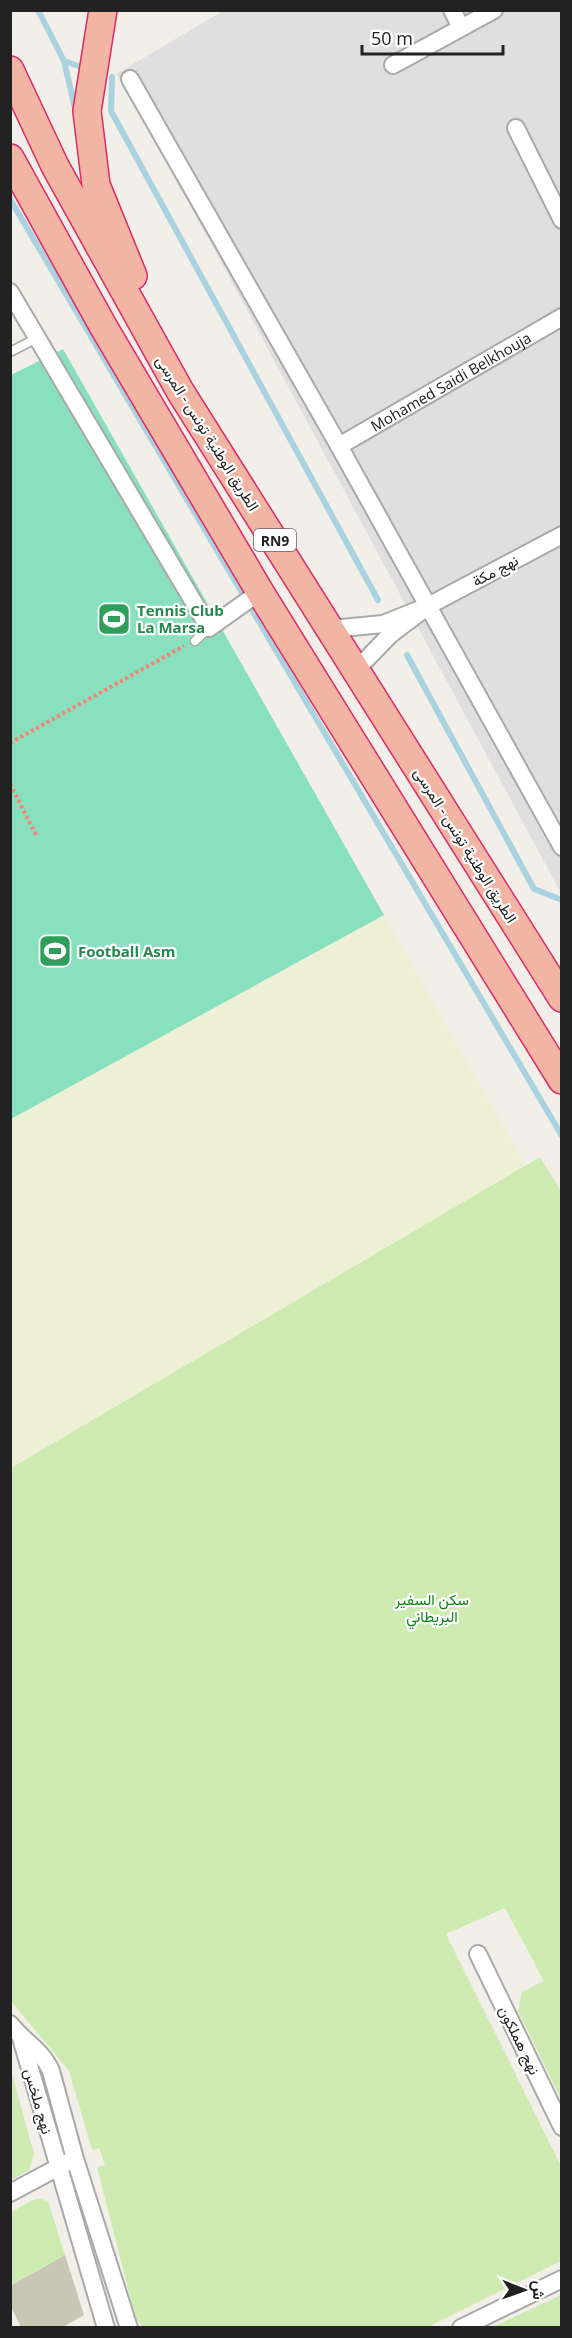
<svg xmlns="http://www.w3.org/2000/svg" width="572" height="2338" viewBox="0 0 572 2338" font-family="'Open Sans',Vazirmatn,sans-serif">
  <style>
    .residential { fill: #e0dfdf }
    .construction { fill: #c7c7b4 }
    .farmland { fill: #eef0d5 }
    .grass { fill: #cdebb0 }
    .pitch { fill: #88e0be }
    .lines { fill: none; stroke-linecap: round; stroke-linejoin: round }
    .stream { stroke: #aad3df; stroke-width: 6 }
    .service-casing { stroke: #a9a9a9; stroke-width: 11 }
    .minor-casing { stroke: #a9a9a9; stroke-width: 20 }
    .trunk-casing { stroke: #dc2a67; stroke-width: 30 }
    .path { stroke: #fa8072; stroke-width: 4; stroke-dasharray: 3 3; stroke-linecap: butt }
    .service { stroke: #fff; stroke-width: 8 }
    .minor { stroke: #fff; stroke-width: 16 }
    .trunk { stroke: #f2b4a3; stroke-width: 27 }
    .labels { text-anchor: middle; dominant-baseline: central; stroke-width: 4.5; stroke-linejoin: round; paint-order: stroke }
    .shield { fill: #fff; stroke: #646464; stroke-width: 1.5 }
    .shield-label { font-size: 14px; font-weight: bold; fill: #222 }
    .street-label { font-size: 15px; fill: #222; stroke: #fff }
    .leisure-label { font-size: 15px; font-weight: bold; fill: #27864d; stroke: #fff; text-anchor: start }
    .park-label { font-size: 15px; fill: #0c8416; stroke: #fff }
  </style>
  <rect width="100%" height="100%" fill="#f2efe9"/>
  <polygon class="residential" points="223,11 561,11 561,893 208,238 116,74"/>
  <polygon class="construction" points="65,2255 84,2315 63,2327 21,2327 11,2307 10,2286"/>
  <polygon class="farmland" points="384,915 526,1166 11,1468 11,1119"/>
  <g class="grass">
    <polygon points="540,1157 562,1193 561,2099 518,2011 522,1992 544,1981 505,1908 446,1934 561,2166 561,2261 428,2327 142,2327 135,2316 97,2167 105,2165 99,2148 92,2150 69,2071 11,2001 11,1468"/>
    <polygon points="10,2066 34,2154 29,2170 11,2180"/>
    <polygon points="37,2198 48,2201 65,2255 11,2285 11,2212"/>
    <polygon points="561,2295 561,2327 492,2327 499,2324"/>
  </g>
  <polygon class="pitch" points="63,349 384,915 11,1119 11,375"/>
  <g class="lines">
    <g class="stream">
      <polyline points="38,10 64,61 75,108"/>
      <polyline points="64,61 87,69"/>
      <polyline points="112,77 111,111 378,600"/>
      <polyline points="10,199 562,1136"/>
      <polyline points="407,655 534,889 562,900"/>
    </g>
    <g class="service-casing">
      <g id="service">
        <polyline points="10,352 37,338"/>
        <polyline points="195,641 209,628"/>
      </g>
    </g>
    <g class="minor-casing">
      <g id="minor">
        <polyline points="452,10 461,27"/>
        <polyline points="393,65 494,10"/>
        <polyline points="130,79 339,446 562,847"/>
        <polyline points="516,128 562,220"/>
        <polyline points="10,292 209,628 260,592"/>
        <path id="s1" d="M339,446L562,317"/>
        <polyline points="428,606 562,535"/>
        <polyline points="331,629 383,624 428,606 391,634 356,670"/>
        <polyline points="478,1954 562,2127"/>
        <path d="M10,2024C24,2042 42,2050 51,2071L75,2159L129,2328"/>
        <polyline points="21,2038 106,2328"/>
        <polyline points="10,2193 68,2162"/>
        <polyline points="461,2328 562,2279"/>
      </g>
    </g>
    <g class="trunk-casing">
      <g id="trunk">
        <polyline points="103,10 87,111 96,185 133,276"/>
        <polyline points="10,70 55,166 180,391 562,998"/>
        <polyline points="10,158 103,326 260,592 562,1080"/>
      </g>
    </g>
    <g class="path">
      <polyline points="10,743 184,646"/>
      <polyline points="10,784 36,835"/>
    </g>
    <use href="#service" class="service"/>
    <use href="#minor" class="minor"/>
    <use href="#trunk" class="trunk"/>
  </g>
  <defs>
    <g id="stadium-square" transform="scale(1.725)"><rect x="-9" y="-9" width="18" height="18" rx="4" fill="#2e9e5b" stroke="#fff"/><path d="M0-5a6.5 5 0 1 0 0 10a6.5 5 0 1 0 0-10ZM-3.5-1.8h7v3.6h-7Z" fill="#fff"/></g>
  </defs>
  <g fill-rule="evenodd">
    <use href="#stadium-square" x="114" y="619"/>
    <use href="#stadium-square" x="55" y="951"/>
  </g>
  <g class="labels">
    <rect class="shield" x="254" y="529" width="42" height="22" rx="4.5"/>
    <g class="shield-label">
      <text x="275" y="540">RN9</text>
    </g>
    <g class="street-label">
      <text stroke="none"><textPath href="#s1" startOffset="129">Mohamed Saidi Belkhouja</textPath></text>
      <text transform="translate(208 433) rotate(58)">الطريق الوطنية تونس - المرسى</text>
      <text transform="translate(495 570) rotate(-28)">نهج مكة</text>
      <text transform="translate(466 845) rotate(58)">الطريق الوطنية تونس - المرسى</text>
      <text transform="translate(520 2040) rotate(64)">نهج هملكون</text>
      <text transform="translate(39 2101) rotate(74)">نهج ملخس</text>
    </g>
    <g class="leisure-label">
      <text x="137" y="610">Tennis Club<tspan x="137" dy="17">La Marsa</tspan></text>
      <text x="78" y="951">Football Asm</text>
    </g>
    <g class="park-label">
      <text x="432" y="1599">سكن السفير<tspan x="432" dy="17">البريطاني</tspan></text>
    </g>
  </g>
  <rect width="572" height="2338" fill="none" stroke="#222222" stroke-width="24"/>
  <g transform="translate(524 2290) rotate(91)" stroke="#ffffff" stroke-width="4.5" paint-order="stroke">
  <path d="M0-4.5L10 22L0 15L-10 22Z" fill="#222222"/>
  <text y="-9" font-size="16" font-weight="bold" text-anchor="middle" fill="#222222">ش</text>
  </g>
  <path d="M362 45v9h141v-9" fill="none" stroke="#222222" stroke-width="3"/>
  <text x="371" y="45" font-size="18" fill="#222222" stroke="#ffffff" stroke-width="4.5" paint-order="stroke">50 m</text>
</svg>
